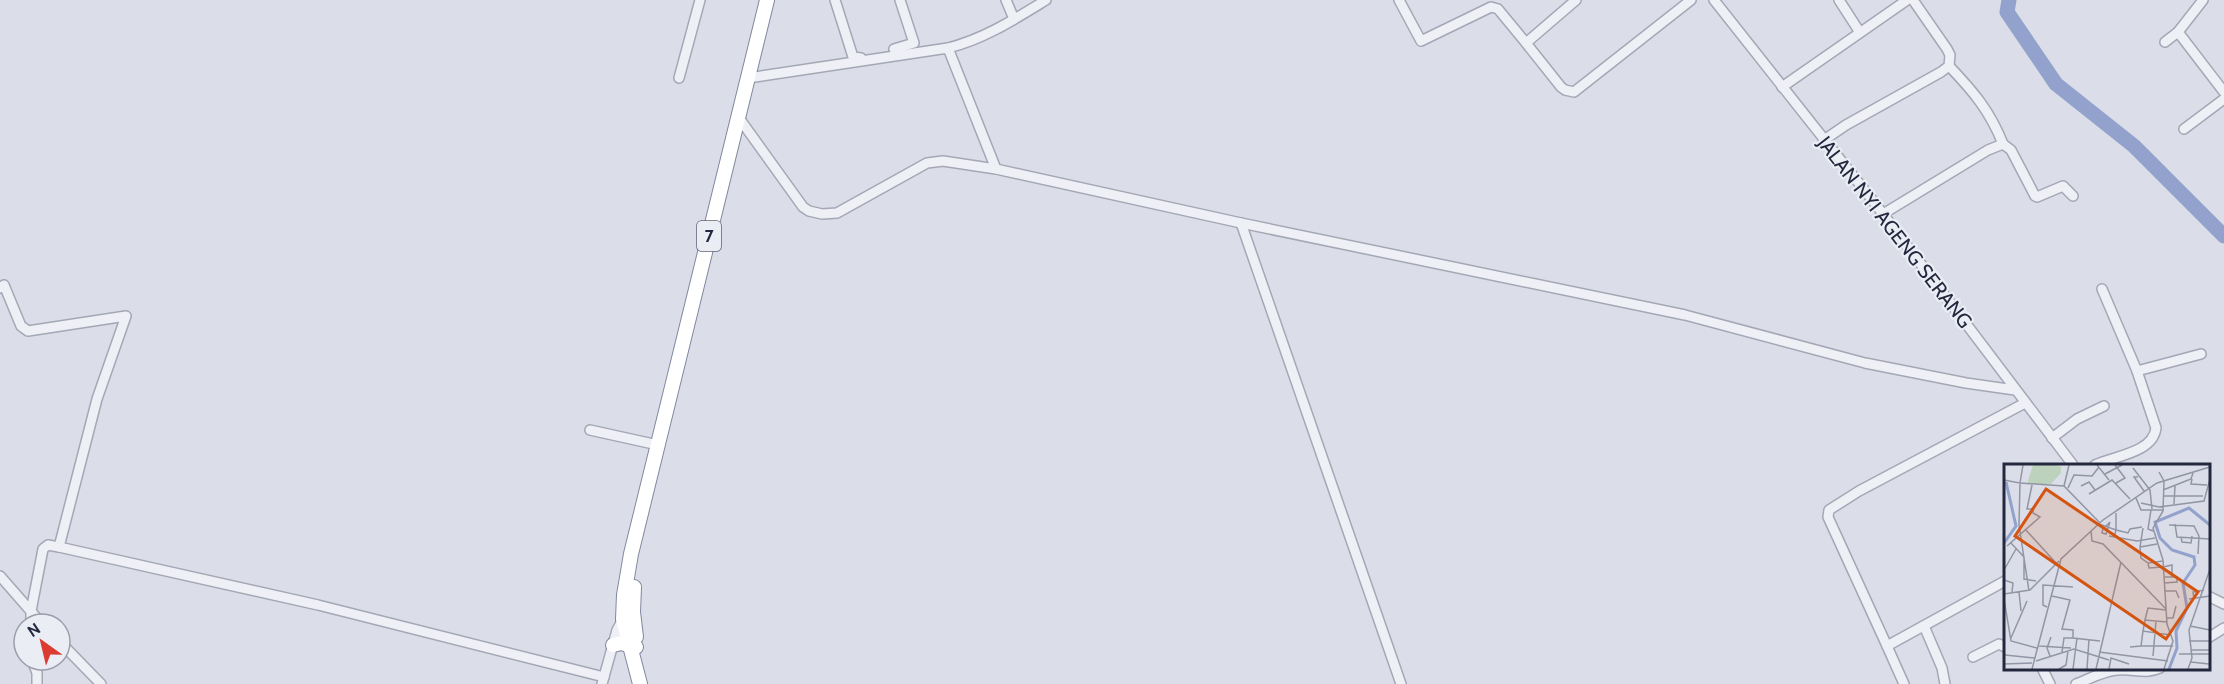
<svg xmlns="http://www.w3.org/2000/svg" width="2224" height="684" viewBox="0 0 2224 684" font-family="Cabin,sans-serif">
  <style>
    .lines { fill: none; stroke-linecap: round; stroke-linejoin: round }
    .river { stroke: #92a2cc; stroke-width: 15 }
    .minor-casing { stroke: #a4a7b5; stroke-width: 12 }
    .highway-casing { stroke: #8187a0; stroke-width: 16 }
    .minor { stroke: #eef0f6; stroke-width: 9 }
    .highway { stroke: #fff; stroke-width: 14 }
    .labels { text-anchor: middle; dominant-baseline: central; stroke-width: 4.5; stroke-linejoin: round; paint-order: stroke }
    .shield { fill: #ebedf5; stroke: #606376; stroke-width: 1.5 }
    .shield-label { font-size: 18px; font-weight: bold; fill: #24283f }
    .street-label { font-size: 20px; fill: #24283f; stroke: #ebedf5 }
    .inset-river { fill: none; stroke: #92a2cc; stroke-width: 3 }
    .inset-road { fill: none; stroke: #9295a4; stroke-width: 1.5 }
    .view { fill: #d45411; fill-opacity: 0.15; stroke: #d45411; stroke-width: 3 }
    .inset-edge { fill: none; stroke: #24283f; stroke-width: 3 }
  </style>
  <rect width="100%" height="100%" fill="#dbdee8"/>
  <g class="lines">
    <polyline class="river" points="2009,0 2007,12 2056,84 2134,146 2224,236"/>
    <g class="minor-casing">
      <g id="minor">
        <polyline points="835,0 853,57 861,58"/>
        <polyline points="1006,0 1014,19"/>
        <polyline points="1399,0 1421,41 1491,7 1498,9 1526,43 1576,0"/>
        <polyline points="1714,0 1877,206 2073,465"/>
        <polyline points="1839,0 1859,31"/>
        <polyline points="2203,0 2178,32 2224,92"/>
        <polyline points="2165,42 2178,32"/>
        <polyline points="1526,43 1561,87 1565,90 1574,92 1691,0"/>
        <path d="M948,48C984,39 1015,19 1046,0"/>
        <polyline points="894,49 914,43 900,0"/>
        <path d="M1949,66C1973,91 1990,111 2003,144"/>
        <polyline points="679,78 700,0"/>
        <polyline points="748,78 948,48 996,169"/>
        <polyline points="1782,87 1907,0"/>
        <polyline points="739,118 803,207 809,211 822,214 837,213 927,163 943,161 996,169 1241,223 1685,315 1865,363 1966,383 2015,390"/>
        <polyline points="2184,129 2224,99"/>
        <polyline points="1824,140 1846,125 1941,72 1949,66 1950,55 1947,49 1913,0"/>
        <polyline points="1883,214 1988,150 2003,144 2011,150 2035,196 2037,197 2063,186 2073,196"/>
        <polyline points="1241,223 1401,684"/>
        <polyline points="0,288 4,285 21,326 28,331 126,316 97,399 59,547 48,545 43,549 31,611 31,624"/>
        <polyline points="2137,371 2201,354"/>
        <polyline points="590,430 658,445"/>
        <polyline points="2052,438 2077,419 2104,406"/>
        <path d="M2095,465C2114,456 2153,453 2156,428L2137,371L2102,289"/>
        <polyline points="59,547 318,605 604,677"/>
        <polyline points="0,576 42,624"/>
        <polyline points="2208,596 2224,604"/>
        <polyline points="1924,626 1942,668 1945,684"/>
        <polyline points="2208,638 2224,628"/>
        <polyline points="60,642 101,684"/>
        <polyline points="1887,646 1828,517 1829,510 1859,491 2025,403"/>
        <polyline points="1973,657 1999,644 2005,647"/>
        <polyline points="32,660 37,673 37,684"/>
        <polyline points="2042,668 2050,684"/>
        <polyline points="602,684 617,630 623,619"/>
        <polyline points="1904,684 1887,646 2005,581"/>
        <path d="M2076,684C2089,679 2103,671 2117,670C2133,668 2145,675 2160,668"/>
      </g>
    </g>
    <g class="highway-casing">
      <g id="highway">
        <polyline points="634,587 633,612 636,637"/>
        <polyline points="613,645 621,643 636,647"/>
        <polyline points="640,684 623,619 624,595 631,554 767,0"/>
      </g>
    </g>
    <use href="#minor" class="minor"/>
    <use href="#highway" class="highway"/>
  </g>
  <g class="labels">
    <rect class="shield" x="697" y="221" width="24" height="30" rx="4.5"/>
    <g class="shield-label">
      <text x="709" y="236">7</text>
    </g>
    <g class="street-label">
      <text transform="translate(1895 232) rotate(52)">JALAN NYI AGENG SERANG</text>
    </g>
  </g>
  <g transform="translate(2004 464)">
    <rect width="206" height="206" fill="#dbdee8"/>
    <path d="M29,1H52L57,3V9L47,20H23Z" fill="#bdd2bc"/>
    <path class="inset-river" d="M0,79L12,62L2,18M165,205L173,184L172,167L183,144L179,119L191,101L190,93L168,86L156,74L151,58L185,44L206,61"/>
    <path class="inset-road" d="M19,1L16,19L60,22L96,59M93,1L105,16M111,1L121,14L112,19M129,4L146,26L148,45M155,8L160,17L159,47L149,64L159,96L163,160L169,177L160,205M101,10L118,1M134,13H130L140,27M188,15L187,20L203,21M0,16L16,19L15,61L25,127M28,21L23,45H29M60,22L65,1M77,22L85,18L91,26M64,24L70,11L88,12L95,3M159,26L187,15L189,9M85,30L108,16L126,35M159,32H199M132,34L137,46H159M137,39L155,43L200,37L206,15M170,40L171,22M147,46L144,65L149,67M95,60L112,66V49M171,60L173,73L206,75M165,61L190,62L195,72M99,64L98,69L102,70L106,58L101,63M139,64L136,83L153,80M21,65L52,99M87,67L88,77L99,80L162,145M105,72L133,77L151,74M110,73L112,66L124,69L126,65L138,63M177,73L178,78L187,79L188,72M7,79L20,93V115L32,117M3,82L36,53L29,49V44M136,83L137,94L144,99L159,97M194,90L195,72M144,99L145,104L159,103M159,103L168,101V113M0,106L12,85M160,113H173V118L160,119M0,116L9,119L8,128M161,127H172L175,134M15,128L17,147M0,130L26,126L55,97M48,132L66,136L58,165L69,166V174L96,177M0,135L7,177L33,184M185,135L206,132M190,135L189,128L200,126M43,143L39,141V121L69,123M162,154H169L172,142M141,156L144,144L162,146M186,162L206,166M139,167L141,156L163,158M7,174L23,137M185,177H206M35,182L67,184M137,182H169M126,183L137,182L139,167L167,171M187,186H206M58,188L60,174H69M95,188L164,197M175,190H206M1,191L31,194M46,192L43,184L47,173M149,192L152,157M32,197L70,185L105,196M187,198L205,200M0,200L28,199M28,205L57,95L99,56L153,19L206,3M55,205L62,201L64,187M69,205L73,174M83,205L85,175M92,205L117,98M105,205L107,194L125,200M184,205L188,194L185,166L206,105"/>
    <path class="view" d="M42,25L194,128L162,175L11,72Z"/>
    <rect width="206" height="206" class="inset-edge"/>
  </g>
  <g transform="translate(42 642) rotate(326)"><circle r="28" fill="#ebedf5" stroke="#9b9eac" stroke-width="1.5"/>
  <path d="M0-4.5L10 22L0 15L-10 22Z" fill="#dc3b31"/>
  <text y="-9" font-size="16" font-weight="bold" text-anchor="middle" fill="#24283f">N</text>
  </g>
</svg>
